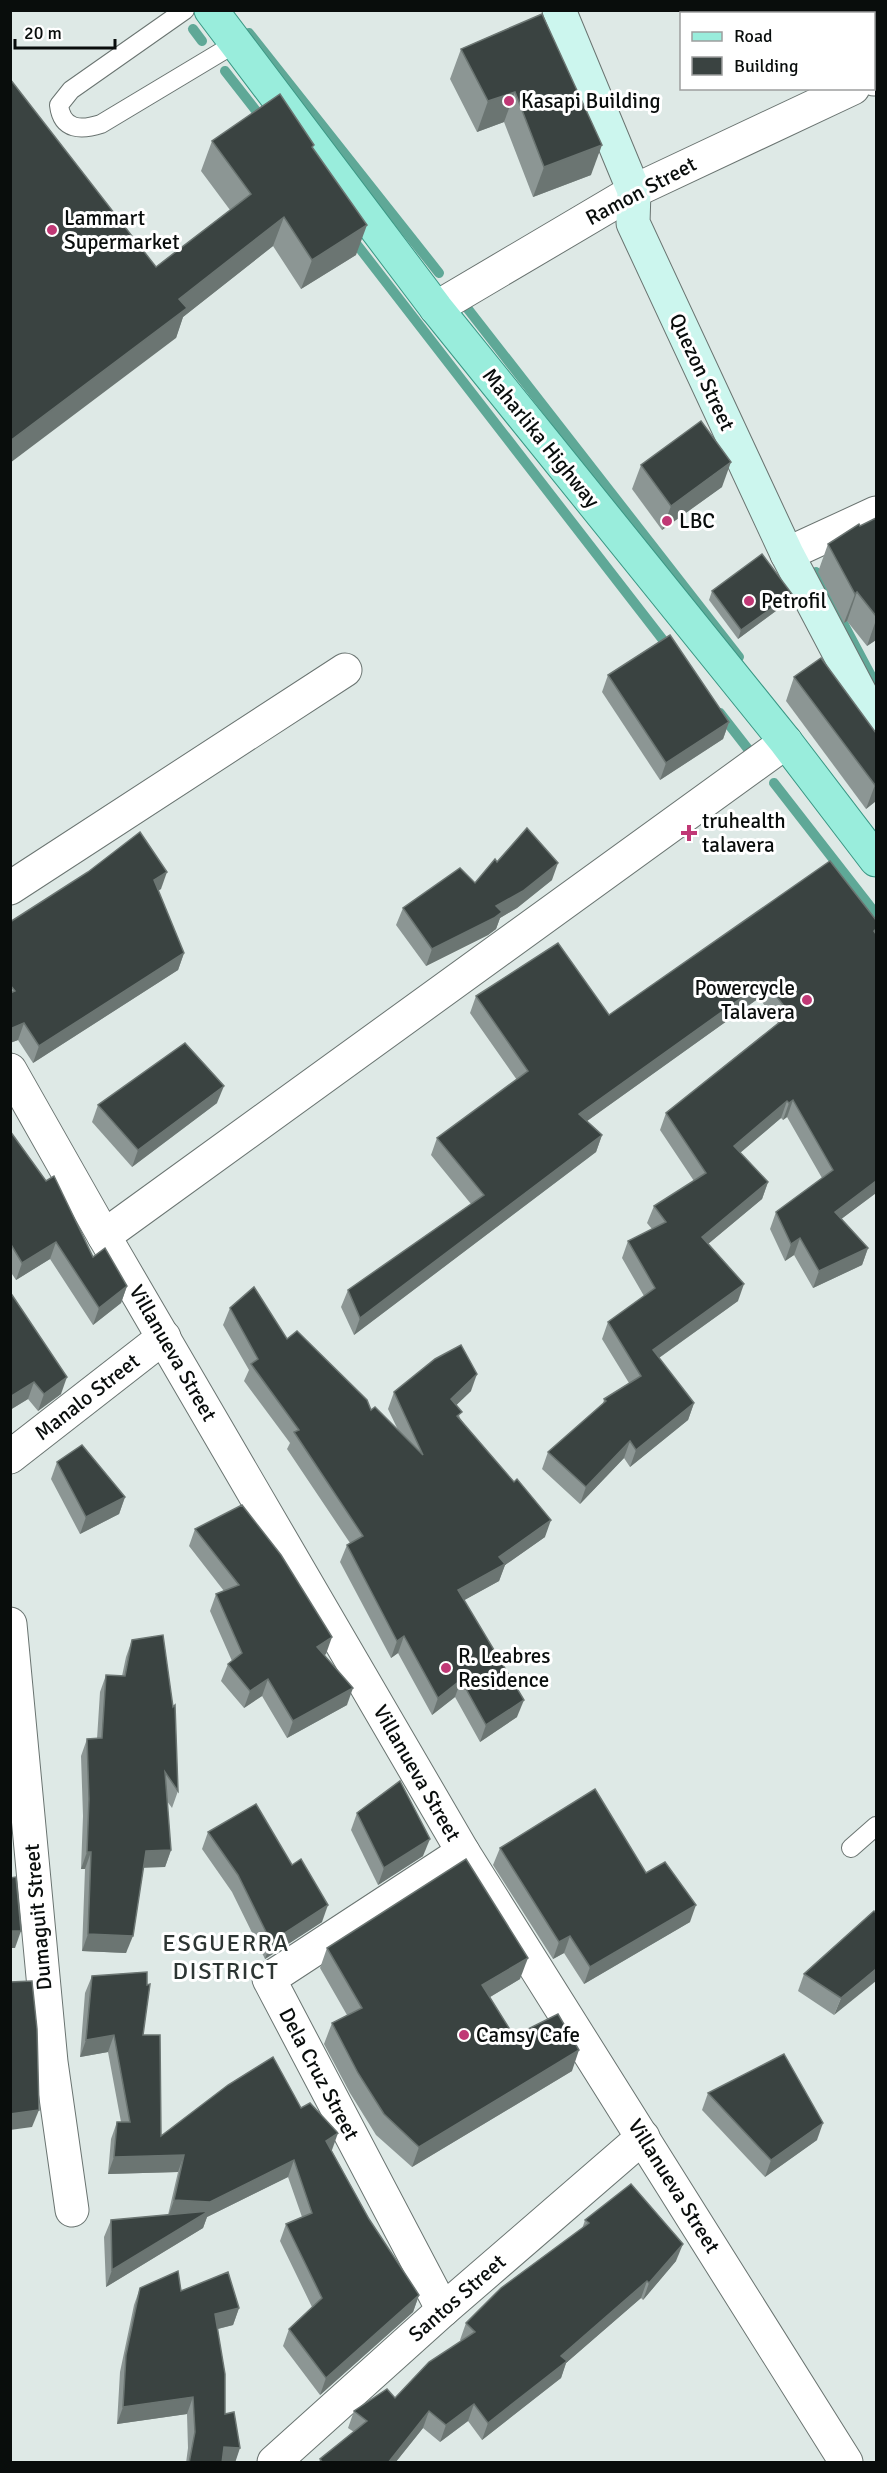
<svg xmlns="http://www.w3.org/2000/svg" width="887" height="2473" viewBox="0 0 887 2473" font-family="Signika,sans-serif">
  <style>
    .lines { fill: none; stroke-linecap: round; stroke-linejoin: round }
    .stream { stroke: #5fa897; stroke-width: 10 }
    .lane-casing { stroke: #6a7471; stroke-width: 20 }
    .street-casing { stroke: #6a7471; stroke-width: 35 }
    .secondary-casing { stroke: #6a7471; stroke-width: 35 }
    .primary-casing { stroke: #3a9784; stroke-width: 35 }
    .lane { stroke: #fff; stroke-width: 18 }
    .street { stroke: #fff; stroke-width: 33 }
    .secondary { stroke: #ccf6ee; stroke-width: 33 }
    .primary { stroke: #99eddc; stroke-width: 33 }
    .wall { fill: #8c9694 }
    .shaded-wall { fill: #6b7572 }
    .building { fill: #3a4341; stroke: #6b7572; stroke-width: 1.5 }
    .poi-dot { fill: #c03875; stroke: #fff; stroke-width: 2 }
    .labels { text-anchor: middle; dominant-baseline: central; stroke-width: 6; stroke-linejoin: round; paint-order: stroke }
    .poi-label { font-size: 21px; fill: #090d0c; stroke: #fff; text-anchor: start }
    .street-label { font-size: 21px; fill: #090d0c; stroke: #fff }
    .quarter-label { font-size: 24px; letter-spacing: 1.5px; fill: #2d3533; stroke: #fff }
  </style>
  <rect width="100%" height="100%" fill="#dee9e6"/>
  <g class="lines">
    <g class="stream">
      <polyline points="193,29 202,41"/>
      <polyline points="249,33 439,273"/>
      <polyline points="225,71 264,121"/>
      <polyline points="351,237 670,649"/>
      <polyline points="464,304 739,657"/>
      <polyline points="816,572 876,685"/>
      <polyline points="720,713 748,749"/>
      <polyline points="774,783 876,914"/>
    </g>
    <g class="lane-casing">
      <g id="lane">
        <path d="M185,10L71,90L59,105C62,131 82,130 101,124L236,43"/>
        <polyline points="851,1848 876,1826"/>
      </g>
    </g>
    <g class="street-casing">
      <g id="street">
        <polyline points="874,79 876,77"/>
        <polyline points="436,308 634,191 853,88"/>
        <polyline points="787,554 876,513"/>
        <polyline points="10,888 345,670"/>
        <polyline points="10,1070 104,1236 463,1852 846,2462"/>
        <polyline points="104,1236 786,742"/>
        <polyline points="10,1457 164,1337"/>
        <polyline points="10,1624 51,2062 72,2210"/>
        <polyline points="443,2310 269,1979 463,1852"/>
        <polyline points="274,2462 443,2310 643,2137"/>
      </g>
    </g>
    <g class="secondary-casing">
      <polyline id="secondary" points="559,10 634,191 633,223 787,554 876,723"/>
    </g>
    <g class="primary-casing">
      <polyline id="primary" points="211,10 436,308 786,742 876,860"/>
    </g>
    <use href="#lane" class="lane"/>
    <use href="#street" class="street"/>
    <use href="#secondary" class="secondary"/>
    <use href="#primary" class="primary"/>
  </g>
  <g class="wall">
    <polygon points="542,14 591,175 533,197 504,122 477,132 450,79 461,49"/>
    <polygon points="212,141 313,148 356,255 301,289 273,246 183,317 176,338 156,267 230,210 201,171"/>
    <polygon points="641,465 722,487 662,530 632,489"/>
    <polygon points="876,518 876,640 867,646 847,621 844,623 818,572 828,544"/>
    <polygon points="712,591 788,602 738,639 709,600"/>
    <polygon points="608,675 729,722 723,739 660,780 602,692"/>
    <polygon points="794,677 876,733 876,801 866,809 786,701"/>
    <polygon points="830,861 876,1193 841,1219 868,1248 862,1265 813,1288 794,1255 785,1261 770,1229 776,1212 822,1178 787,1117 783,1120 781,1118 740,1153 768,1182 762,1199 708,1244 738,1301 659,1358 694,1403 688,1420 630,1467 624,1458 580,1504 542,1469 548,1452 603,1404 604,1399 629,1383 602,1339 608,1322 644,1296 622,1258 628,1241 652,1229 647,1223 654,1206 694,1181 660,1130 666,1113 778,1023 759,998 587,1121 602,1135 596,1152 354,1335 341,1307 348,1290 471,1204 431,1155 437,1138 517,1080 470,1013 476,996 609,1015"/>
    <polygon points="497,862 552,880 517,908 500,918 496,929 488,935 426,966 396,925 403,908 475,883"/>
    <polygon points="161,889 158,891 184,953 178,970 33,1063 18,1040 10,1043 10,922"/>
    <polygon points="217,1103 132,1167 92,1122 98,1105"/>
    <polygon points="10,1131 93,1257 127,1286 121,1303 93,1325 50,1259 16,1280 10,1271"/>
    <polygon points="10,1292 61,1394 38,1411 28,1399 10,1410"/>
    <polygon points="230,1308 287,1339 371,1410 398,1430 388,1409 394,1392 471,1391 456,1405 460,1418 545,1537 505,1565 499,1581 464,1600 517,1717 480,1742 455,1697 432,1715 398,1653 391,1658 340,1562 347,1545 350,1543 287,1449 290,1443 244,1381 249,1370 223,1325"/>
    <polygon points="57,1462 125,1497 119,1514 80,1534 51,1479"/>
    <polygon points="195,1529 326,1654 324,1655 347,1705 287,1738 262,1696 244,1708 221,1681 228,1664 232,1661 210,1611 216,1594 224,1591 189,1546"/>
    <polygon points="132,1640 178,1791 172,1808 167,1801 171,1850 165,1867 143,1867 126,1953 82,1951 85,1869 81,1869 83,1816 81,1756 87,1739 97,1739 100,1692 106,1675 122,1676 126,1657"/>
    <polygon points="357,1813 423,1856 378,1885 351,1830"/>
    <polygon points="208,1832 292,1865 322,1922 265,1959 232,1892 202,1849"/>
    <polygon points="500,1848 646,1873 690,1922 584,1984 564,1953 553,1959 493,1865"/>
    <polygon points="876,1913 834,2015 798,1991 804,1974"/>
    <polygon points="327,1948 520,1979 490,1997 514,2036 572,2071 412,2167 376,2135 350,2093 324,2044 332,2023 347,2015 320,1968"/>
    <polygon points="92,1976 143,2035 161,2136 301,2108 332,2151 369,2219 419,2295 413,2312 320,2395 283,2346 289,2329 312,2307 280,2241 286,2224 302,2217 288,2177 207,2217 203,2228 106,2287 104,2237 111,2220 168,2215 178,2172 108,2174 111,2139 117,2122 121,2122 108,2052 80,2057 85,1993"/>
    <polygon points="708,2093 817,2140 765,2177 702,2110"/>
    <polygon points="585,2220 676,2261 643,2300 641,2298 566,2363 561,2378 482,2440 468,2421 440,2442 423,2428 395,2463 319,2463 320,2459 354,2432 348,2428 354,2411 395,2398 461,2341 460,2340 466,2323 582,2229"/>
    <polygon points="140,2288 181,2291 239,2308 233,2325 218,2329 225,2414 235,2463 186,2463 188,2448 187,2414 117,2424 120,2372 134,2305"/>
  </g>
  <g class="shaded-wall">
    <polygon points="515,92 504,122 477,132 488,101"/>
    <polygon points="602,145 591,175 533,197 544,167"/>
    <polygon points="284,217 273,246 183,317 176,338 10,463 10,441 179,299"/>
    <polygon points="367,225 356,255 301,289 312,260"/>
    <polygon points="731,462 722,487 662,530 671,506"/>
    <polygon points="857,592 847,621 844,623 855,594"/>
    <polygon points="792,594 788,602 738,639 741,630"/>
    <polygon points="876,620 876,640 867,646"/>
    <polygon points="729,722 723,739 660,780 666,763"/>
    <polygon points="876,783 876,801 866,809 875,785"/>
    <polygon points="558,863 552,880 517,908 500,918 496,929 488,935 426,966 432,949 496,906"/>
    <polygon points="167,872 161,889 148,897 154,880"/>
    <polygon points="184,953 178,970 33,1063 39,1046"/>
    <polygon points="765,981 759,998 573,1131 579,1114"/>
    <polygon points="24,1023 18,1040 10,1043 10,1029"/>
    <polygon points="224,1086 217,1103 132,1167 138,1150"/>
    <polygon points="793,1100 787,1117 783,1120 789,1103"/>
    <polygon points="787,1101 781,1118 728,1163 734,1146"/>
    <polygon points="602,1135 596,1152 354,1335 360,1318"/>
    <polygon points="876,1181 876,1193 828,1229 835,1212"/>
    <polygon points="768,1182 762,1199 696,1254 702,1237"/>
    <polygon points="800,1238 794,1255 785,1261 791,1244"/>
    <polygon points="56,1242 50,1259 16,1280 22,1263"/>
    <polygon points="868,1248 862,1265 813,1288 819,1271"/>
    <polygon points="744,1284 738,1301 646,1367 653,1350"/>
    <polygon points="127,1286 121,1303 93,1325 99,1308"/>
    <polygon points="477,1374 471,1391 445,1416 451,1399"/>
    <polygon points="67,1377 61,1394 38,1411 44,1394"/>
    <polygon points="34,1382 28,1399 10,1410 10,1397"/>
    <polygon points="694,1403 688,1420 630,1467 636,1450"/>
    <polygon points="630,1441 624,1458 580,1504 586,1487"/>
    <polygon points="125,1497 119,1514 80,1534 86,1517"/>
    <polygon points="551,1520 545,1537 505,1565 499,1581 452,1607 458,1590 499,1557"/>
    <polygon points="404,1636 398,1653 391,1658 397,1641"/>
    <polygon points="332,1637 326,1654 311,1664 317,1647"/>
    <polygon points="268,1679 262,1696 244,1708 250,1691"/>
    <polygon points="461,1680 455,1697 432,1715 438,1698"/>
    <polygon points="353,1688 347,1705 287,1738 293,1721"/>
    <polygon points="524,1700 517,1717 480,1742 486,1725"/>
    <polygon points="430,1839 423,1856 378,1885 384,1868"/>
    <polygon points="171,1850 165,1867 140,1868 146,1851"/>
    <polygon points="87,1852 91,1852 85,1869 81,1869"/>
    <polygon points="328,1905 322,1922 265,1959 271,1942"/>
    <polygon points="696,1905 690,1922 584,1984 590,1967"/>
    <polygon points="10,1931 21,1931 15,1948 10,1948"/>
    <polygon points="88,1934 133,1936 126,1953 82,1951"/>
    <polygon points="570,1936 564,1953 553,1959 559,1942"/>
    <polygon points="528,1958 520,1979 475,2006 482,1985"/>
    <polygon points="876,1969 876,1981 834,2015 841,1998"/>
    <polygon points="114,2035 108,2052 80,2057 86,2040"/>
    <polygon points="579,2050 572,2071 412,2167 419,2147"/>
    <polygon points="39,2110 32,2127 10,2130 10,2114"/>
    <polygon points="823,2123 817,2140 765,2177 771,2160"/>
    <polygon points="338,2133 332,2150 320,2158 326,2141"/>
    <polygon points="184,2155 178,2172 108,2174 114,2157"/>
    <polygon points="294,2160 288,2177 207,2217 203,2228 106,2287 112,2270 168,2217 174,2200"/>
    <polygon points="683,2244 676,2261 643,2300 649,2283"/>
    <polygon points="647,2281 641,2298 566,2363 561,2378 482,2440 488,2423 561,2356"/>
    <polygon points="419,2295 413,2312 320,2395 326,2378"/>
    <polygon points="239,2308 233,2325 209,2331 215,2314"/>
    <polygon points="193,2397 187,2414 117,2424 123,2407"/>
    <polygon points="474,2404 468,2421 440,2442 446,2425"/>
    <polygon points="429,2411 423,2428 395,2463 388,2463"/>
    <polygon points="224,2447 240,2448 235,2463 219,2463"/>
  </g>
  <g class="building">
    <polygon points="542,14 602,145 544,167 515,92 488,101 461,49"/>
    <polygon points="10,79 156,267 251,194 212,141 280,94 314,145 312,147 367,225 312,260 284,217 179,299 187,308 10,441"/>
    <polygon points="701,421 731,462 671,506 641,465"/>
    <polygon points="876,518 876,616 857,592 855,594 828,544 859,524 860,526"/>
    <polygon points="762,554 792,594 741,630 712,591"/>
    <polygon points="670,635 729,722 666,763 608,675"/>
    <polygon points="821,658 876,733 876,783 875,785 794,677"/>
    <polygon points="527,828 558,863 523,891 496,906 502,912 494,918 432,949 403,908 460,868 475,883 495,859 497,862"/>
    <polygon points="140,832 167,872 154,880 184,953 39,1046 24,1023 10,1029 10,993 15,991 10,985 10,922 88,872"/>
    <polygon points="830,861 876,920 876,929 874,931 876,934 876,1181 835,1212 868,1248 819,1271 800,1238 791,1244 776,1212 833,1170 793,1100 789,1103 787,1101 734,1146 768,1182 702,1237 744,1284 653,1350 694,1403 636,1450 630,1441 586,1487 548,1452 606,1401 604,1399 641,1376 608,1322 655,1288 628,1241 666,1222 654,1206 706,1173 666,1113 790,1014 765,981 579,1114 602,1135 360,1318 348,1290 484,1195 437,1138 528,1071 476,996 558,943 609,1015"/>
    <polygon points="185,1043 224,1086 138,1150 98,1105"/>
    <polygon points="10,1131 46,1181 54,1176 93,1257 105,1248 127,1286 99,1308 56,1242 22,1263 10,1243"/>
    <polygon points="254,1287 287,1339 297,1331 367,1400 371,1410 375,1407 423,1455 394,1392 435,1359 461,1345 477,1374 451,1399 462,1412 457,1416 514,1482 517,1479 551,1520 499,1557 505,1564 458,1590 524,1700 486,1725 461,1680 438,1698 404,1636 397,1641 347,1545 363,1536 294,1432 299,1430 251,1364 258,1359 230,1308"/>
    <polygon points="10,1292 67,1377 44,1394 34,1382 10,1397"/>
    <polygon points="82,1445 125,1497 86,1517 57,1462"/>
    <polygon points="242,1505 281,1555 332,1637 317,1647 353,1688 293,1721 268,1679 250,1691 228,1664 242,1653 216,1594 239,1585 195,1529"/>
    <polygon points="163,1635 173,1707 175,1705 178,1791 165,1772 171,1850 146,1851 133,1936 88,1934 91,1852 87,1852 89,1799 87,1739 102,1738 106,1675 125,1676 132,1640"/>
    <polygon points="400,1781 430,1839 384,1868 357,1813"/>
    <polygon points="595,1789 646,1873 665,1862 696,1905 590,1967 570,1936 559,1942 500,1848"/>
    <polygon points="256,1804 292,1865 301,1859 328,1905 271,1942 238,1875 208,1832"/>
    <polygon points="466,1859 528,1958 482,1985 514,2036 558,2014 579,2050 419,2147 384,2114 358,2073 332,2023 362,2008 327,1948"/>
    <polygon points="16,1877 21,1931 10,1931 10,1878"/>
    <polygon points="874,1911 876,1913 876,1969 841,1998 804,1974"/>
    <polygon points="147,1972 147,1985 150,1984 143,2035 160,2035 161,2136 228,2085 273,2057 301,2108 310,2103 338,2133 326,2141 369,2219 419,2295 326,2378 289,2329 322,2298 286,2224 312,2213 294,2160 210,2202 174,2200 184,2155 114,2157 117,2122 130,2122 114,2035 86,2040 92,1976"/>
    <polygon points="32,1981 37,2029 39,2110 10,2114 10,1982"/>
    <polygon points="784,2054 823,2123 771,2160 708,2093"/>
    <polygon points="631,2184 683,2244 649,2283 647,2281 561,2356 567,2361 488,2423 474,2404 446,2425 429,2411 388,2463 323,2463 320,2459 367,2421 354,2411 387,2389 395,2398 429,2362 475,2332 466,2323 501,2288 589,2223 585,2220"/>
    <polygon points="209,2211 112,2270 111,2220"/>
    <polygon points="178,2271 181,2291 228,2272 239,2308 215,2314 225,2374 225,2414 234,2412 240,2448 224,2447 222,2463 189,2463 195,2432 193,2397 123,2407 126,2355 140,2288"/>
  </g>
  <g class="poi-dot">
    <circle cx="509" cy="101" r="6"/>
    <circle cx="52" cy="230" r="6"/>
    <circle cx="667" cy="521" r="6"/>
    <circle cx="749" cy="601" r="6"/>
    <path d="M686 824h6v6h6v6h-6v6h-6v-6h-6v-6h6z"/>
    <circle cx="807" cy="1000" r="6"/>
    <circle cx="446" cy="1668" r="6"/>
    <circle cx="464" cy="2035" r="6"/>
  </g>
  <g class="labels">
    <g class="poi-label">
      <text x="521" y="101">Kasapi Building</text>
      <text x="64" y="218">Lammart<tspan x="64" dy="24">Supermarket</tspan></text>
      <text x="679" y="521">LBC</text>
      <text x="761" y="601">Petrofil</text>
      <text x="702" y="821">truhealth<tspan x="702" dy="24">talavera</tspan></text>
      <text x="795" y="988" text-anchor="end">Powercycle<tspan x="795" dy="24">Talavera</tspan></text>
      <text x="458" y="1656">R. Leabres<tspan x="458" dy="24">Residence</tspan></text>
      <text x="476" y="2035">Camsy Cafe</text>
    </g>
    <g class="street-label">
      <text transform="translate(641 191) rotate(-28)">Ramon Street</text>
      <text transform="translate(702 372) rotate(65)">Quezon Street</text>
      <text transform="translate(541 438) rotate(51)">Maharlika Highway</text>
      <text transform="translate(173 1353) rotate(60)">Villanueva Street</text>
      <text transform="translate(87 1397) rotate(-38)">Manalo Street</text>
      <text transform="translate(417 1773) rotate(60)">Villanueva Street</text>
      <text transform="translate(38 1917) rotate(-95)">Dumaguit Street</text>
      <text transform="translate(319 2074) rotate(62)">Dela Cruz Street</text>
      <text transform="translate(674 2186) rotate(58)">Villanueva Street</text>
      <text transform="translate(457 2298) rotate(-41)">Santos Street</text>
    </g>
    <g class="quarter-label">
      <text x="226" y="1943">ESGUERRA<tspan x="226" dy="28">DISTRICT</tspan></text>
    </g>
  </g>
  <rect width="887" height="2473" fill="none" stroke="#090d0c" stroke-width="24"/>
  <rect x="680" y="12" width="195" height="78" fill="#ffffff" stroke="#9d9e9e" stroke-width="1.5"/>
  <rect x="692" y="32" width="30" height="9" fill="#99eddc" stroke="#9d9e9e" stroke-width="1.5"/>
  <text x="734" y="42" font-size="18" fill="#090d0c">Road</text>
  <rect x="692" y="57" width="30" height="18" fill="#3a4341" stroke="#9d9e9e" stroke-width="1.5"/>
  <text x="734" y="72" font-size="18" fill="#090d0c">Building</text>
  <path d="M15 39v9h100v-9" fill="none" stroke="#090d0c" stroke-width="3"/>
  <text x="24" y="39" font-size="18" fill="#090d0c" stroke="#ffffff" stroke-width="4.5" paint-order="stroke">20 m</text>
</svg>
